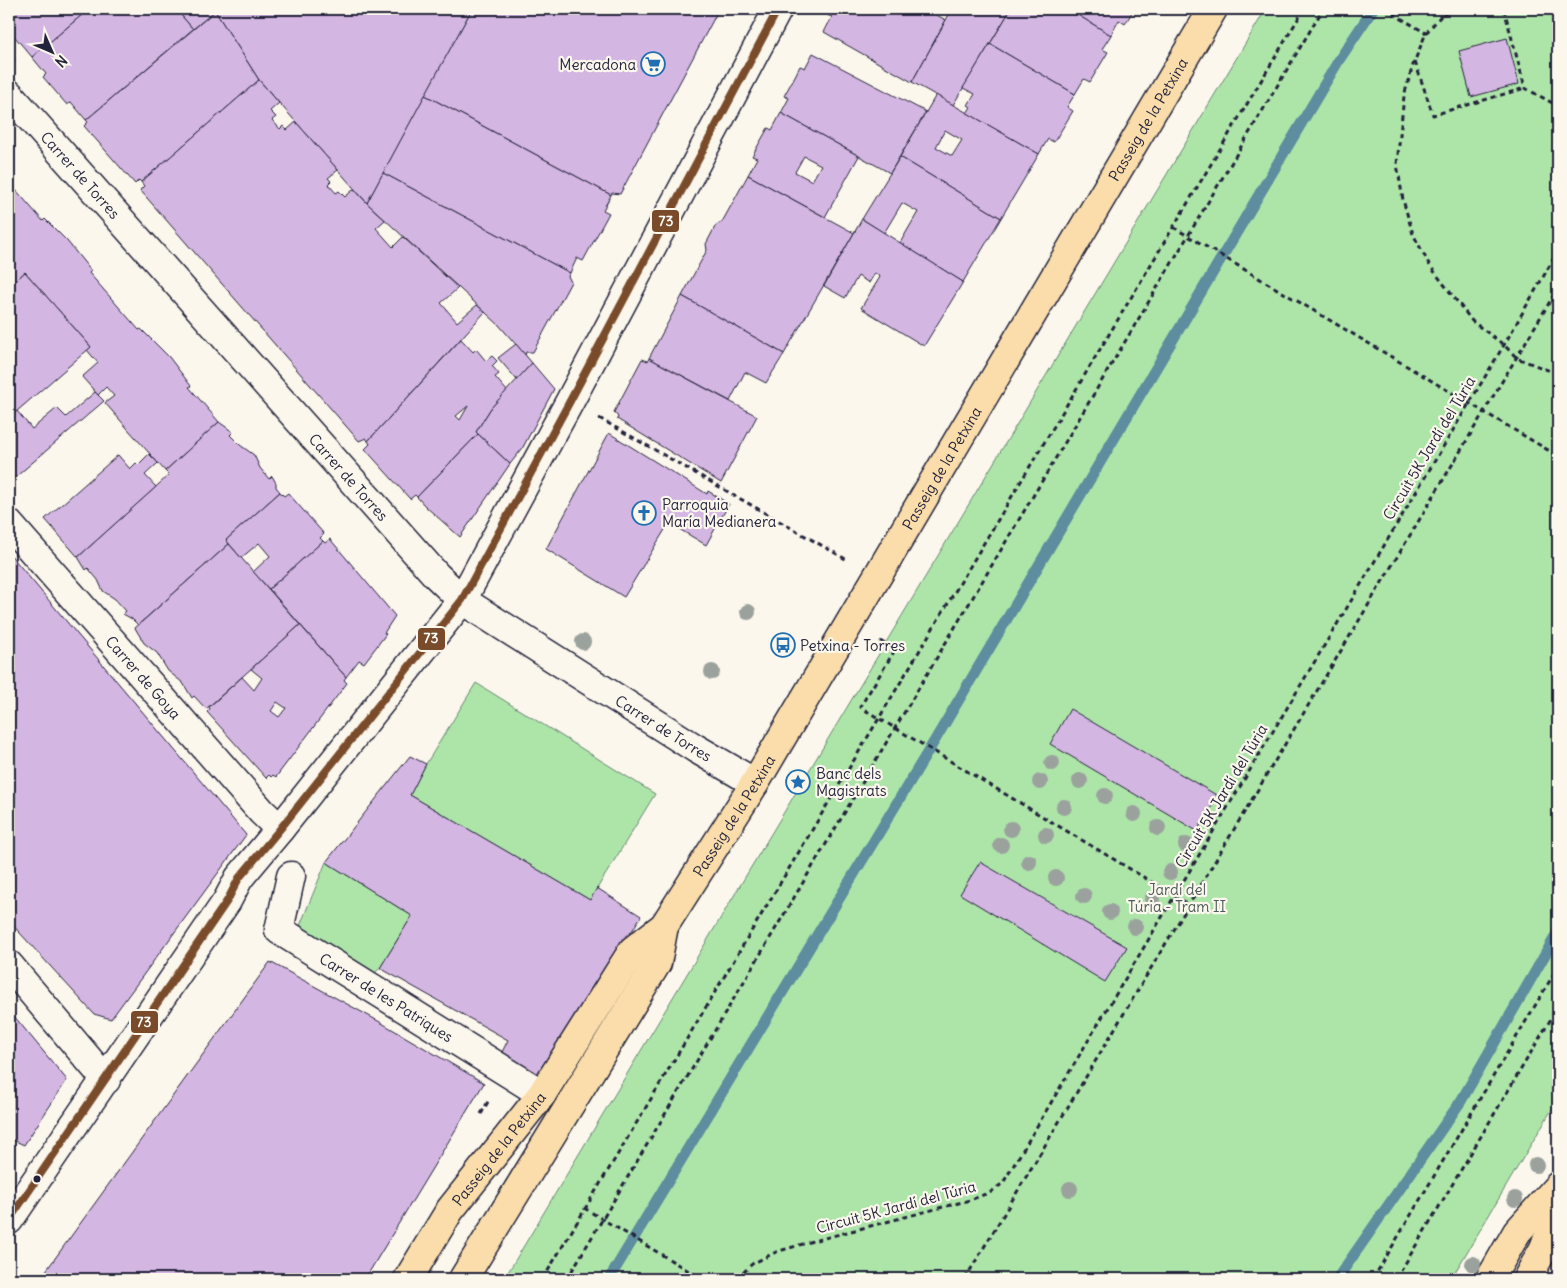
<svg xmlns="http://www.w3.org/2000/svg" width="1567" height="1288" viewBox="0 0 1567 1288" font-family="Delius,sans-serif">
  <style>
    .green { fill: #ade5a9; stroke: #688472 }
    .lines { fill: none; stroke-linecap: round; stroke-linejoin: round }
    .stream { stroke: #5d8d9e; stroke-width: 11 }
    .building { fill: #d4b6e2; stroke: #22223b; fill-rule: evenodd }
    .street-casing { stroke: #22223b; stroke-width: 31 }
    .primary-casing { stroke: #22223b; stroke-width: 31 }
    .path { stroke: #22223b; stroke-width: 3; stroke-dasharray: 5 4; stroke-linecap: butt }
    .street { stroke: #fbf7ec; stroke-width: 28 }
    .primary { stroke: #faddab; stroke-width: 28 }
    .bus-1-casing { stroke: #fbf7ec; stroke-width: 11 }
    .bus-1 { stroke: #7a4b2a; stroke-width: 8 }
    .tree { fill: #9ba29d }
    .bus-dot { fill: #22223b; stroke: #fbf7ec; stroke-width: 2 }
    .labels { text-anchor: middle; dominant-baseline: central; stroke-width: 4.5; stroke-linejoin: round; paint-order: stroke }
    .poi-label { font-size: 15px; fill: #22223b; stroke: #fbf7ec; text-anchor: start }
    .street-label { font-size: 15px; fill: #22223b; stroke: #fbf7ec }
    .park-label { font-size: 15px; fill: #4c5c5c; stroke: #fbf7ec }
    .line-badge { stroke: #fbf7ec; stroke-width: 2 }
    .badge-label { font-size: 14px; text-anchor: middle; font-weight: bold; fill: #fff }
  </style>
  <rect width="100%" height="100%" fill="#fbf7ec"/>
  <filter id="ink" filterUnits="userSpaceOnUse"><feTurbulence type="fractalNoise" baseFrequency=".02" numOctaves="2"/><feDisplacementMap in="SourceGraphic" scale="10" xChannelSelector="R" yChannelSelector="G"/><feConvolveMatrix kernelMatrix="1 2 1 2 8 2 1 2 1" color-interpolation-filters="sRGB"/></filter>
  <g filter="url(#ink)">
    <g class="green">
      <polygon points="1266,9 1558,9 1558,1099 1451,1279 504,1279"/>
      <polygon points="476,683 655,794 590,900 410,795 426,764"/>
      <polygon points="326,862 412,916 380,968 372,976 297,933"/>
    </g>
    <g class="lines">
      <g class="stream">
        <polyline points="609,1279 935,740 1339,60 1373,9"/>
        <polyline points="1337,1279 1461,1101 1558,932"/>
      </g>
    </g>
    <g class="building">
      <polygon points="9,9 89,9 32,57 9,30"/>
      <polygon points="89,9 176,9 193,29 86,120 71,102 67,105 43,77 46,74 32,57"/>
      <polygon points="176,9 472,9 367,203 259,80 215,11 193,29"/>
      <polygon points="472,9 719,9 620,194 612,193 611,195 425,95"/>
      <polygon points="830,9 925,9 946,20 912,82 824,32 832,17 827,15"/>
      <polygon points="952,9 1011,9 953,105 912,82"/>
      <polygon points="1011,9 1068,9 1111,35 1102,49 1108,52 1090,82 1084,79 1075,94 990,44"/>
      <polygon points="1068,9 1134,9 1125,24 1119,20 1111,35"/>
      <polygon points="215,11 259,80 141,182 139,180 135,184 84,126 88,122 86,120"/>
      <polygon points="1507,38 1519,84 1471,97 1459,51"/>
      <polygon points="990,44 1075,94 1067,107 1073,111 1054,142 1048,139 1039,154 967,113 971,107 968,105 975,94 963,88"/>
      <polygon points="813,53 926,112 890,173 781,113 789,98 784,96 795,76 800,66 805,68"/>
      <polygon points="259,80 279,103 270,111 276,117 272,120 280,129 283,126 287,130 296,122 338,170 328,178 331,181 328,184 336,193 339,191 345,197 354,189 367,203 385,220 376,228 393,247 403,237 458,288 441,303 457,322 477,305 485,312 368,441 366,438 359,441 140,190 144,186 141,182"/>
      <polygon points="425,95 611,195 603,210 609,213 583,261 577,258 570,273 383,173"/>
      <path d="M936,95L1039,154L1001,218L900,157ZM945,130L962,140L952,156L936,147Z"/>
      <path d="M781,113L859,156L825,217L748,175L757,158L752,156L768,128L772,130ZM804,156L821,165L812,181L795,172Z"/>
      <polygon points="900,157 1001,218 963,282 900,243 918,212 902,203 884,233 862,219"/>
      <polygon points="383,173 570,273 568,276 571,282 533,352 526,352 525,355 499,325 367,203"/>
      <polygon points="748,175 854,233 784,354 682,296 707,250 706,244 716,225 722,222"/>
      <polygon points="9,182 43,221 45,219 67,241 91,271 89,273 139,330 141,329 169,357 191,386 189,387 219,422 165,471 105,403 114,396 106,387 98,395 82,377 98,363 87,350 91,347 25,272 12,284 9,281"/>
      <polygon points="862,219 963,282 924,346 861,308 880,277 875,273 869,283 858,276 845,298 824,286"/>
      <polygon points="25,272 91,347 9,418 9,281 12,284"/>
      <polygon points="682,296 784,354 766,383 745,372 730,401 649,358"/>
      <path d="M461,339L473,352L476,349L486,361L492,356L497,361L492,366L499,374L495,377L507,391L491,408L476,432L478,434L417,497L415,495L410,499L365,449L370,444L368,441ZM468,406L460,420L456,416Z"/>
      <polygon points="516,344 532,363 517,380 498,358"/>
      <polygon points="649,358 757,416 721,483 617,419 618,417 614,412 642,359 648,361"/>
      <polygon points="532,363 554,389 522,449 510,464 476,432 491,408"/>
      <polygon points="95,392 104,401 11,481 9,478 9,418 17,411 32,429 57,408 66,417"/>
      <polygon points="219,422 233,432 230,435 240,445 254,455 260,468 269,479 272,476 276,483 276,487 280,492 226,540 229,544 138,625 132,619 123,614 126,611 115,599 103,591 98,580 88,568 86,570 78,557 169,475 165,471"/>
      <polygon points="609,433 707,494 708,491 729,504 706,545 669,523 624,597 546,549"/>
      <polygon points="478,434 510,464 460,537 425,506 417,497"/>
      <polygon points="149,454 158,463 145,475 156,487 78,557 45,519 118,455 130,469 136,463 138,465"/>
      <polygon points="280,492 284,496 288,493 324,534 320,538 323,541 269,589 253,572 270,556 259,543 241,558 226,540"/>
      <polygon points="330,539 395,616 384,633 386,634 364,663 359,660 346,677 269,589 323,541 325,543"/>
      <polygon points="229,544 300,625 206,709 194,696 192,698 183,683 168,671 157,653 144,643 135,628"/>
      <polygon points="9,553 246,835 111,1019 94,1014 9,921"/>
      <path d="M300,625L346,677L344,680L347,683L276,777L273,775L271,777L269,775L266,778L207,712L210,709L209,707L242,677L254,690L262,678L251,669ZM277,702L286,708L279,717L271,711Z"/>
      <polygon points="1070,709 1218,796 1197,831 1050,744"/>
      <polygon points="410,756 426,764 410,795 590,900 597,888 641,916 541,1083 500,1056 508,1040 380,968 412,916 326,862"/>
      <polygon points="980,862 1127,947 1105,982 960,894"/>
      <polygon points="270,962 380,1022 484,1083 365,1279 40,1279"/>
      <polygon points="9,1010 67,1080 24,1145 9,1138"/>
    </g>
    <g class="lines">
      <g class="street-casing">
        <g id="street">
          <path id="s1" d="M9,94L436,575L462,600L695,748L755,783"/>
          <path id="s2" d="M9,524L262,812L280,829"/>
          <path id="s3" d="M291,876L279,930L542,1094"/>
          <polyline points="9,965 106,1080"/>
          <polyline points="9,1220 227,901 239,878 280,829 462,600 570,401 778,9"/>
        </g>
      </g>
      <g class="primary-casing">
        <g id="primary">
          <path id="s4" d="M408,1279L450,1210L542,1094L633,950L664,926L755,783L1213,9"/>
          <polyline points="463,1279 657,963 664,926"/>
          <polyline points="1490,1279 1517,1232 1558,1186"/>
          <polyline points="1527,1279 1544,1248 1558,1208"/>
        </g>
      </g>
      <g class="path">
        <polyline points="1385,9 1426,33"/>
        <polyline points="1447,9 1426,33 1413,65 1404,96 1397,164 1403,200 1413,234 1430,266 1472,321 1504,345 1517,358 1558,374"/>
        <polyline points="1504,9 1525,88 1558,106"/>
        <polyline points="1443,14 1465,9"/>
        <polyline points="9,54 15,61"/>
        <polyline points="1415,62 1433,115 1525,88"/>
        <polyline points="1173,227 1558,456"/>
        <polyline points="599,418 849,561"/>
        <polyline points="880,641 895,650 860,707 1190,905"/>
        <polyline points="481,1114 489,1100"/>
        <polyline points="584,1208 702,1279"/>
        <polyline points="543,1279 1304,9"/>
        <polyline points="567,1279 1323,9"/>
        <polyline points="737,1279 752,1264 776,1252 813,1241 970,1200 991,1192 1003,1183 1504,345 1558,251"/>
        <polyline points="965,1279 1558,288"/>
        <polyline points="1373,1279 1558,967"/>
        <polyline points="1396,1279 1558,1007"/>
      </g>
      <use href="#street" class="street"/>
      <use href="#primary" class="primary"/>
      <g class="bus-1-casing">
        <polyline id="bus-1" points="9,1220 227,901 239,878 280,829 462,600 570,401 778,9"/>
      </g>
      <use href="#bus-1" class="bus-1"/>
    </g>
    <g class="tree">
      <circle cx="748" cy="612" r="8"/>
      <circle cx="583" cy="642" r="8"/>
      <circle cx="712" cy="672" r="8"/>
      <circle cx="1052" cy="763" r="8"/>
      <circle cx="1080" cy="781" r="8"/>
      <circle cx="1040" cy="782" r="8"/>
      <circle cx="1105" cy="796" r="8"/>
      <circle cx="1064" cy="807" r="8"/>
      <circle cx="1134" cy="814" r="8"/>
      <circle cx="1158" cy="828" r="8"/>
      <circle cx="1011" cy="829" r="8"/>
      <circle cx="1046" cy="835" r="8"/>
      <circle cx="1001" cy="845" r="8"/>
      <circle cx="1186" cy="845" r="8"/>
      <circle cx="1029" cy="862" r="8"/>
      <circle cx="1170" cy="872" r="8"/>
      <circle cx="1056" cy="878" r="8"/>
      <circle cx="1084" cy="896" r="8"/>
      <circle cx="1152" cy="900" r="8"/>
      <circle cx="1110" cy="912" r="8"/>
      <circle cx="1135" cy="927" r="8"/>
      <circle cx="1536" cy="1165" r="8"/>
      <circle cx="1070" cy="1189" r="8"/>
      <circle cx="1515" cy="1199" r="8"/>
      <circle cx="1473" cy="1264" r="8"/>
    </g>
  </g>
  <defs>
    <g id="supermarket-ring" transform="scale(1.25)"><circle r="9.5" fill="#fbf7ec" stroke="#1f6fb2" stroke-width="1.5"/><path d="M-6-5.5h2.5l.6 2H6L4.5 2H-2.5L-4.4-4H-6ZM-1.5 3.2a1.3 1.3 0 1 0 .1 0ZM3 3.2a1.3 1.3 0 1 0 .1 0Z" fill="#1f6fb2"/></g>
    <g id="church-ring" transform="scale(1.25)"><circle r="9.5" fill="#fbf7ec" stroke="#1f6fb2" stroke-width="1.5"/><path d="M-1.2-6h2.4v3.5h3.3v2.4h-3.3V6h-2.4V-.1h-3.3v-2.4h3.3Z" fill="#1f6fb2"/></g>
    <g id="bus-ring" transform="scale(1.25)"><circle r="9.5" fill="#fbf7ec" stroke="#1f6fb2" stroke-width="1.5"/><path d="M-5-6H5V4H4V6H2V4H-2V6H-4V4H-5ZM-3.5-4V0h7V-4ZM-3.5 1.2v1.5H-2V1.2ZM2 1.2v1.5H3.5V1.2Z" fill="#1f6fb2"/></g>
    <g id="sight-ring" transform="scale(1.25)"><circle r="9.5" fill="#fbf7ec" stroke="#1f6fb2" stroke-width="1.5"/><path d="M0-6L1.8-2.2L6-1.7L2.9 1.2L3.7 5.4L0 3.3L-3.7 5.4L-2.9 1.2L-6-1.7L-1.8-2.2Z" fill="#1f6fb2"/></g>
  </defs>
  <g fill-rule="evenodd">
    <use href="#supermarket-ring" x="653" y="64"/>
    <use href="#church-ring" x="644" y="513"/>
    <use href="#bus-ring" x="783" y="645"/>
    <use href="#sight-ring" x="798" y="782"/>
  </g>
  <circle class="bus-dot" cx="37" cy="1179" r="4.5"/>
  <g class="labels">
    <g class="poi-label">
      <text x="636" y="64" text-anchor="end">Mercadona</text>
      <text x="662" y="504">Parroquia<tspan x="662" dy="17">María Medianera</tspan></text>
      <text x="800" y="645">Petxina - Torres</text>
      <text x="816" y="773">Banc dels<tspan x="816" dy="17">Magistrats</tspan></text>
    </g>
    <g class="street-label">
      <text stroke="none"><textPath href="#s4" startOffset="1379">Passeig de la Petxina</textPath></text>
      <text stroke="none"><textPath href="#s1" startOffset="108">Carrer de Torres</textPath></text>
      <text transform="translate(1429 448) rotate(-59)">Circuit 5K Jardí del Túria</text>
      <text stroke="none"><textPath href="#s4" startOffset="974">Passeig de la Petxina</textPath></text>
      <text stroke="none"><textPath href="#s1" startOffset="512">Carrer de Torres</textPath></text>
      <text stroke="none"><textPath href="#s2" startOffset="204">Carrer de Goya</textPath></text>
      <text stroke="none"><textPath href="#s1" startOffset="918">Carrer de Torres</textPath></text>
      <text transform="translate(1221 796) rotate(-59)">Circuit 5K Jardí del Túria</text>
      <text stroke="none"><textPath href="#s4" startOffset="569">Passeig de la Petxina</textPath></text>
      <text stroke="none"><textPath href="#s3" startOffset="182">Carrer de les Patriques</textPath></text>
      <text stroke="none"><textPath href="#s4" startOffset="159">Passeig de la Petxina</textPath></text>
      <text transform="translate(896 1207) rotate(-15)">Circuit 5K Jardí del Túria</text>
    </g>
    <g class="park-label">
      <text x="1177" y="889">Jardí del<tspan x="1177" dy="17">Túria - Tram II</tspan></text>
    </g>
  </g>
  <g class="line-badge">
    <rect x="651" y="209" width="29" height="24" rx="5" fill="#7a4b2a"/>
    <rect x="417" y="627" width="29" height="24" rx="5" fill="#7a4b2a"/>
    <rect x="130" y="1010" width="29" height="24" rx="5" fill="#7a4b2a"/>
  </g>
  <g class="badge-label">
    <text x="666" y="226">73</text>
    <text x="431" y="643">73</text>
    <text x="144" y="1027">73</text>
  </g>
  <rect width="1567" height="1288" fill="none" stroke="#fbf7ec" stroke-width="30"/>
  <rect x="15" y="15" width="1537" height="1258" fill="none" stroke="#22223b" stroke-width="2" filter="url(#ink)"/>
  <g transform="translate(52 52) rotate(135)" stroke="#fbf7ec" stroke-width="4" paint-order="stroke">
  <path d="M0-4L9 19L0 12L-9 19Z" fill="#22223b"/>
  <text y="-8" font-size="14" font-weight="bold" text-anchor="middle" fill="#22223b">N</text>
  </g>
</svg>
